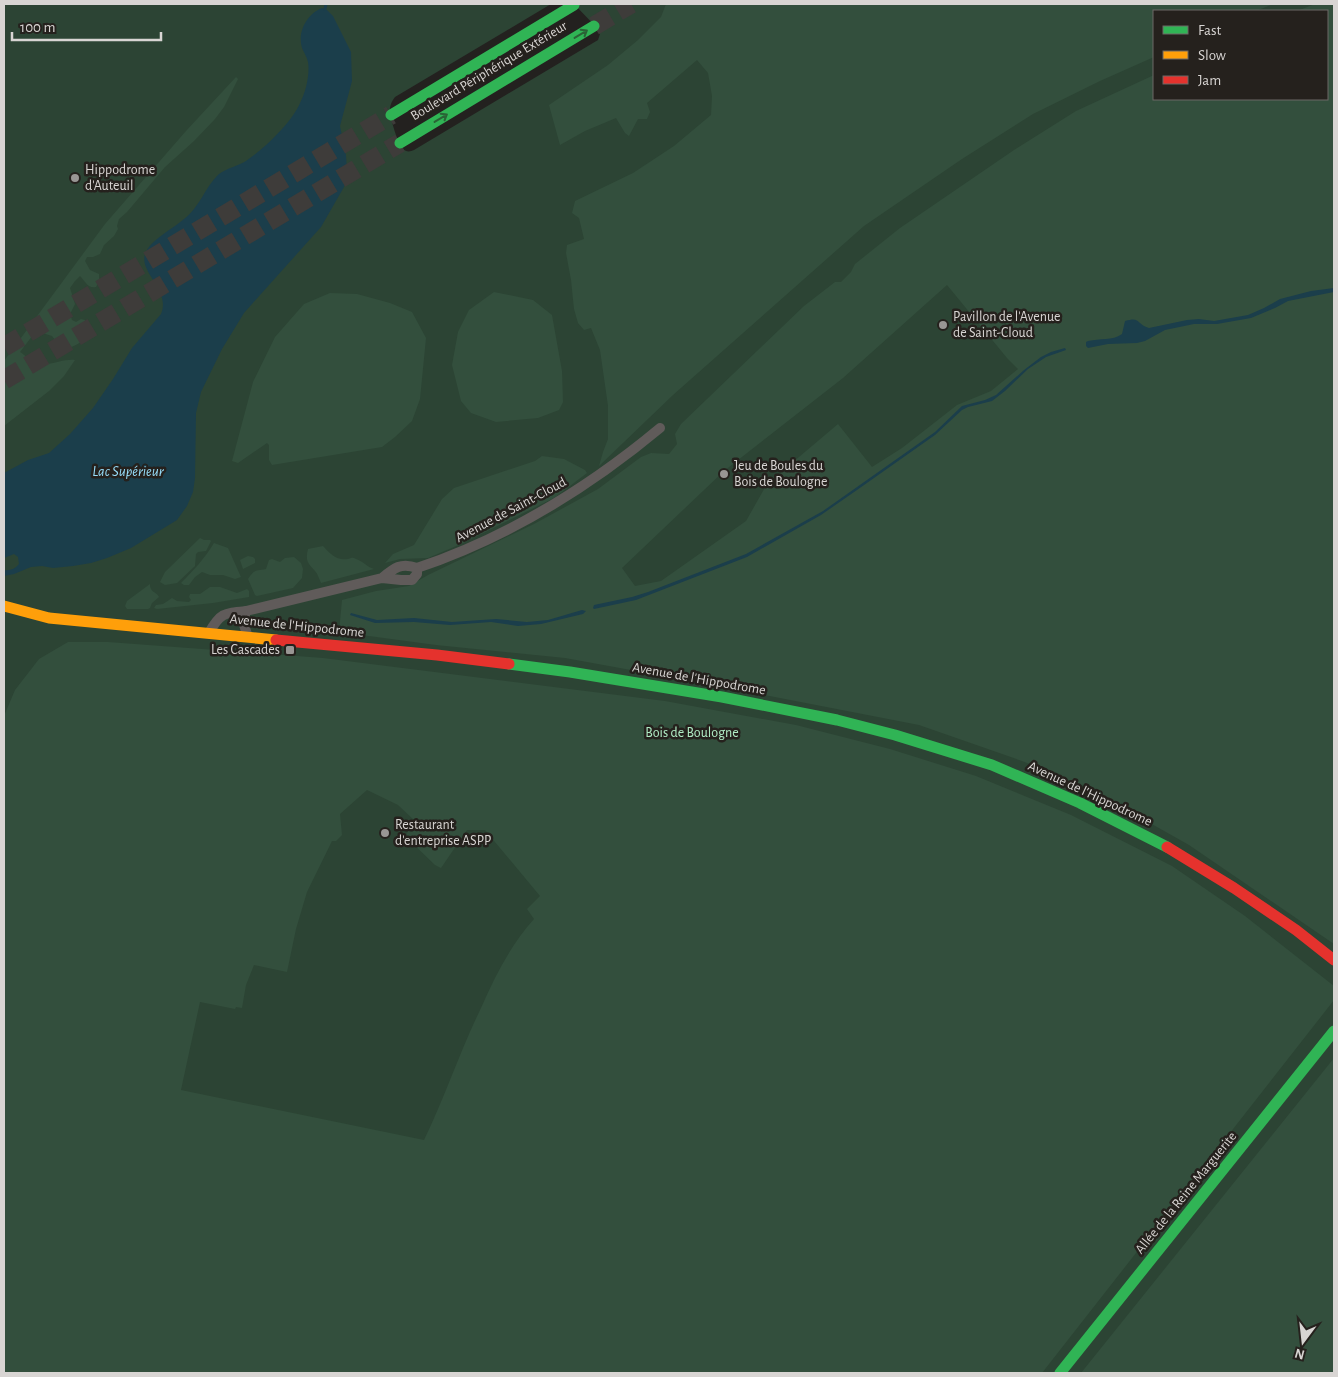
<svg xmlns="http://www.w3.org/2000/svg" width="1338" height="1377" viewBox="0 0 1338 1377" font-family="'Alegreya Sans',sans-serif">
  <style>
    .green { fill: #2c4434; fill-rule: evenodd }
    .forest { fill: #334f3d; fill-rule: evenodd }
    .water { fill: #1b3e4b }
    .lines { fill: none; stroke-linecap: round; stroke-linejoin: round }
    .stream { stroke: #1b3e4b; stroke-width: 3 }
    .highway-tunnel { stroke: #3e3c3a; stroke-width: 19; stroke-dasharray: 19 9; stroke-linecap: butt }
    .street { stroke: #605b5a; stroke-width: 10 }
    .fast { stroke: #30b455; stroke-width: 11 }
    .slow { stroke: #ff9f0a; stroke-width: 11 }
    .jam { stroke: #e5322d; stroke-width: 11 }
    .oneway { stroke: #2a6336 }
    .poi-dot { fill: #999694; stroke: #25211d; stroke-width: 2 }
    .labels { text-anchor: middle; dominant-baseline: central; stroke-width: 5; stroke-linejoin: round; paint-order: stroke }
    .street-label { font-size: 14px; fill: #d8d5d3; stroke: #25211d }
    .poi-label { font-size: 14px; fill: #d8d5d3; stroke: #25211d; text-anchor: start }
    .park-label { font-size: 14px; fill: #afebc4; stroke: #25211d }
    .water-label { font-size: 15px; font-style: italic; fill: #96dcf8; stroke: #25211d }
  </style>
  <rect width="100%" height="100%" fill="#23211f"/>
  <path class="green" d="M4,4H551L395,97C392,101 391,103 390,108C389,115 398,145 403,149C406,152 410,152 414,150L598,40L600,34L598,29L574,4H1334V1373H4ZM1154,11H1327V99H1154Z"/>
  <g class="forest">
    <polygon points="666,4 1273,4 1256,11 1154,11 1154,57 1100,81 1033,114 962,159 864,226 673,395 599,466 603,452 608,439 608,406 600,350 591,328 584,330 578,323 574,309 571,280 566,253 567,245 584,239 579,218 572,213 575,201 633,173 674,146 711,115 712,96 708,73 697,60 647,103 650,112 647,119 638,119 629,136 625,133 616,118 585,131 560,145 549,105 608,65 638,40 661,17"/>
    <path d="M1315,4H1334V944L1189,845L1086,787L1022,761L919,725L724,687L565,658L436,645L339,632L342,600L376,591L409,586L428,575L534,524L598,489L641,457L651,453L669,454L677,444L675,434L681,424L804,306L835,282H841L851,272L855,264L900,228L1014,150L1076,111L1154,75V99H1327V11H1297ZM947,285L1007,358L1018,369L991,391L957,405L902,448L872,467L838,424L767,484L746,521L661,581L635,586L622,568L724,471L843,378Z"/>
    <path d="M236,77L238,79L224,107L215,119L194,141L165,167L127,212L119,219L117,226L118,229L114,236L104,245L100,254L93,257H87L85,261L90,270L99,274V281L96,287C88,289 85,281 80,276L75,281L70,288L75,304L70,314L72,320L76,322L81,319L85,320L86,323L81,342C67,351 62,350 52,336L36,331L20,352C22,353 25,356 27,357C36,360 41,354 47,364C57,363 65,359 75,360L64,376L49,391L4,426V361L105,224L186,131Z"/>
    <polygon points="494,292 533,300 552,315 562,371 563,402 559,410 538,418 496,422 471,413 461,401 452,365 458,332 469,310"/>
    <polygon points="330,293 357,294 390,303 412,312 426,338 420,399 412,421 395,437 382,447 272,465 269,460 269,445 267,443 238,463 232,461 253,382 275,337 304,304"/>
    <polygon points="542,456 564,459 585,470 587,473 554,498 461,544 428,558 400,559 385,563 393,554 414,545 442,499 454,488 535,461"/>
    <polygon points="200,538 204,540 210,540 211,541 206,551 198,552 196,554 195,566 177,583 165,585 160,582 165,572"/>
    <path d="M214,543L228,548L241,577L235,579L223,575H210L202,572L195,577L189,585H184L181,583C193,571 205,558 214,543Z"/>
    <path d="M323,546C330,554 337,561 348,559C353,558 351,557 356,559C363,561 367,567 374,569L321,583C319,579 318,574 315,571C308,563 305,561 308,549Z"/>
    <polygon points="248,556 253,557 255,559 255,563 243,569 240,560"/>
    <path d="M294,557L301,563L303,569L302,578L293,588L257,596L255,595L248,579C255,569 255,571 266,569L269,560L272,559L280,562L285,558Z"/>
    <path d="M150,584C150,593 156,591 159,597L152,603L150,608L148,609H127L125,606L127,601Z"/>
    <polygon points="210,587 220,587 237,593 247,589 249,591 249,597 213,603 157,609 154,608 156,605 163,604 172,598 177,601 189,602 191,600 189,597 190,594 200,594"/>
    <path d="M68,642H108L323,658L665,701L796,725L890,749L976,776L1071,815L1172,866L1245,916L1334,986V1000L1042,1373H4V716L15,690L39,659ZM367,790L398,805L415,821L405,836L435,865L441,868L467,830H485L540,896L527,909L534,919C510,946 495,976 481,1008C460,1051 445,1097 424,1140L181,1090L200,1002L235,1009L236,1007L242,1008L246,985L254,965L287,972L296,929L307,892L332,841H336L342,835L340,814Z"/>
    <polygon points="1334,1058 1334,1373 1081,1373"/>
  </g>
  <g class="water">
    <path d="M322,8L327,10L333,16L351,52L352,81L340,126L346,155L347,171L344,187L321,227L244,313L222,349L201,392L196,413L195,478L193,492L187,506L177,520L131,548L107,558L91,563L73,566L53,568L42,566L31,567L14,574L4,576V570C10,571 15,569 19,564L18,557L14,554L4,558V473L28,460L49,453L70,434L93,408L113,379L132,348L161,314C171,290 139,273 145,254C149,241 174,228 184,219C200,207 205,187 219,174C227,168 238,166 246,161C264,149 292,122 300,103C306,92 310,74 308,62C307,57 304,53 302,48C297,32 307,14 322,8Z"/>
    <path d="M1334,288V292L1288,301L1275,308L1251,318L1217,324H1194L1165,330L1145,341L1137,343L1108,344L1088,348L1086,346V342L1088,341C1100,338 1112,341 1122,334L1125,321C1141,316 1136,324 1149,328L1187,320L1199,319L1214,321L1248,315L1264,308L1280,299L1311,291Z"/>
    <polygon points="1065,348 1066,350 1046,357 1028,369 1005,391 992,401 968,407 962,410 935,435 857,490 821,515 747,557 636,600 594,609 593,608 594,605 632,597 648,592 746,554 823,511 935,432 962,406 985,400 996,395 1024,370 1041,357 1051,352"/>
    <polygon points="582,610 586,611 583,614 541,624 518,626 491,622 450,625 414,622 375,623 350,615 351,613 377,620 414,618 452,622 496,619 527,622 548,620"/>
  </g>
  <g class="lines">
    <polyline class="stream" points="325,9 326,4"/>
    <g class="highway-tunnel">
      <polyline points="594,26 631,4"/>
      <polyline points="4,347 391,115"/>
      <polyline points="4,380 400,143"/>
    </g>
    <g class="street">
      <path d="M417,568C506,538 588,488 660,428"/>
      <polyline points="246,611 243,622 248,637"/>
      <path d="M209,633C220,613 224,613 246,611L382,578L401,580H412L417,574V568C401,562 394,568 382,578"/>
    </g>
    <g class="fast">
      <polyline points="391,115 574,5"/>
      <polyline points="400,143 594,26"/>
      <polyline points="509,664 570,672 722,697 837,720 895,735 992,765 1080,803 1167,847"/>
      <polyline points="1060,1373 1334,1031"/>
    </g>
    <polyline class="slow" points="4,606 49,618 276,640"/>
    <g class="jam">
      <polyline points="276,640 437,655 509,664"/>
      <polyline points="1167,847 1234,888 1296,930 1334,960"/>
    </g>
  </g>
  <defs><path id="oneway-shaft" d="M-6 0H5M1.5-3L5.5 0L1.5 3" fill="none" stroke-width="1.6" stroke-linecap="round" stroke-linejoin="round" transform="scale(1.25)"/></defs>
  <g class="oneway">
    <use href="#oneway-shaft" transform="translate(581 34) rotate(-31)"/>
    <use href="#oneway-shaft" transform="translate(441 118) rotate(-31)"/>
  </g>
  <g class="poi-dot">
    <circle cx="75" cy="178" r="5"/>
    <circle cx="943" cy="325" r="5"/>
    <circle cx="724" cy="474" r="5"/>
    <rect x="285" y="645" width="10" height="10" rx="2.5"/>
    <circle cx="385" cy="833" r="5"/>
  </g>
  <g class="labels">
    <g class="street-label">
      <text transform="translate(489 71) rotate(-31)">Boulevard Périphérique Extérieur</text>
      <text transform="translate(511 510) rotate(-28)">Avenue de Saint-Cloud</text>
      <text transform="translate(297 626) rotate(6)">Avenue de l'Hippodrome</text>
      <text transform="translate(699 679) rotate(10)">Avenue de l'Hippodrome</text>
      <text transform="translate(1090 794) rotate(25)">Avenue de l'Hippodrome</text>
      <text transform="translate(1186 1193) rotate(-51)">Allée de la Reine Marguerite</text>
    </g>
    <g class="poi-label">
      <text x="85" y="170">Hippodrome<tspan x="85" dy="16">d'Auteuil</tspan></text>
      <text x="953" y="317">Pavillon de l'Avenue<tspan x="953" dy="16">de Saint-Cloud</tspan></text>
      <text x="734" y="466">Jeu de Boules du<tspan x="734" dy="16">Bois de Boulogne</tspan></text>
      <text x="280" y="650" text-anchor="end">Les Cascades</text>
      <text x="395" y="825">Restaurant<tspan x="395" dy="16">d'entreprise ASPP</tspan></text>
    </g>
    <g class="park-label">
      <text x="692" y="733">Bois de Boulogne</text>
    </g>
    <g class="water-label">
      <text x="128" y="471">Lac Supérieur</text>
    </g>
  </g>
  <rect width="1338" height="1377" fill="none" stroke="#d8d5d3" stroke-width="10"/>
  <rect x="1153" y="10" width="175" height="90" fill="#25211d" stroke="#6d6966"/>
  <rect x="1163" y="26" width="25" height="8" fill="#30b455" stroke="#6d6966"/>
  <text x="1198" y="35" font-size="15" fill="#d8d5d3">Fast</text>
  <rect x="1163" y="51" width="25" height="8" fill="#ff9f0a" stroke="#6d6966"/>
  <text x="1198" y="60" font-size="15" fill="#d8d5d3">Slow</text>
  <rect x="1163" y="76" width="25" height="8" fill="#e5322d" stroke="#6d6966"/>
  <text x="1198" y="85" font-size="15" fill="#d8d5d3">Jam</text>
  <g transform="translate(1303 1342) rotate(195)" stroke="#25211d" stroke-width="4" paint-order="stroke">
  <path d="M0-4L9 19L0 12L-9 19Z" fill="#d8d5d3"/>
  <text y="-8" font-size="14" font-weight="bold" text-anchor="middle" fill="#d8d5d3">N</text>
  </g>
  <path d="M12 32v8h149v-8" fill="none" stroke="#d8d5d3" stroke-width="2.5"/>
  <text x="20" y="32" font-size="15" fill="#d8d5d3" stroke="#25211d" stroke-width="4" paint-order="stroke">100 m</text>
</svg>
